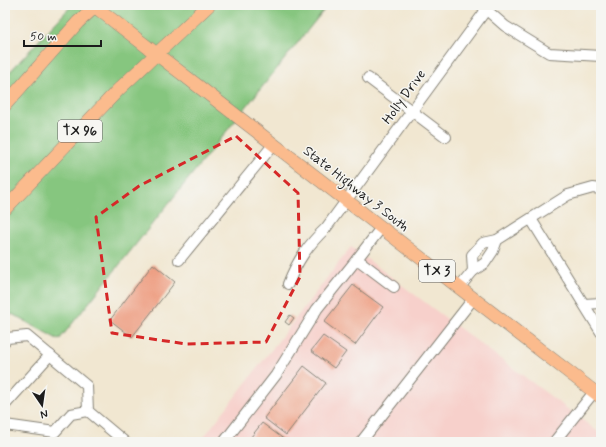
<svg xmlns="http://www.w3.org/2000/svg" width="606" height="447" viewBox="0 0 606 447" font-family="Mynerve,sans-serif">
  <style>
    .built { fill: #f7d0cb }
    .green { fill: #86c67f; stroke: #51714e }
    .building { fill: #ee9f83 }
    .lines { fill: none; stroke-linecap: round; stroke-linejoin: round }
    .minor-casing { stroke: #868276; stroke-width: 12 }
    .major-casing { stroke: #868276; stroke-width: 14 }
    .minor { stroke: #fff; stroke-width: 10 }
    .major { stroke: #fbbb8d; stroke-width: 13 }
    .marked { fill: none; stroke: #d62828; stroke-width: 3; stroke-dasharray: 8 5; stroke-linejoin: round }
    .labels { text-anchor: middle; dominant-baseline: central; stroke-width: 3; stroke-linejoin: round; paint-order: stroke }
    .shield { fill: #f6f6f2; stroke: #5d5d5c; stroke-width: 1 }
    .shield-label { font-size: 13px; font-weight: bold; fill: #1c1c1c }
    .street-label { font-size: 14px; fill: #1c1c1c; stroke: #f6f6f2 }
  </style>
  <rect width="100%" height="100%" fill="#f6f6f2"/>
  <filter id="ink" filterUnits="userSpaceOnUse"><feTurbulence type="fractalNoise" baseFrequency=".025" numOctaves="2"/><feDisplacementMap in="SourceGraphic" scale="8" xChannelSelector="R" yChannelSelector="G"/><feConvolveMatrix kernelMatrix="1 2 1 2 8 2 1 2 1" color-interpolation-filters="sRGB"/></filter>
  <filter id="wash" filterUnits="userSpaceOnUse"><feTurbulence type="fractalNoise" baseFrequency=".012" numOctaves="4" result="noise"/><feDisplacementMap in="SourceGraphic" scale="16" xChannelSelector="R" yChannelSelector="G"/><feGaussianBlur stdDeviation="0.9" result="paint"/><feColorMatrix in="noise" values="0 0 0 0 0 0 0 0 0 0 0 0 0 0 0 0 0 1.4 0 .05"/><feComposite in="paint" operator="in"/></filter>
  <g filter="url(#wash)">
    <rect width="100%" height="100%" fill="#f1e7d1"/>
    <polygon class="built" points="351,247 601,434 601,442 200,442"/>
    <polygon class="green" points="72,5 328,5 59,340 12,314 5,320 5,77"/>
    <g id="blocks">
      <g class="building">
        <polygon points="153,264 175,282 132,337 110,320"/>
        <polygon points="353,285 383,307 355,345 324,322"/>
        <polygon points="290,315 294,318 289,325 285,322"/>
        <polygon points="323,336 346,352 334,368 311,351"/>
        <polygon points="304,366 326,383 286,435 264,418"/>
        <polygon points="262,423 285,440 283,442 247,442"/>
      </g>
    </g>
  </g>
  <g filter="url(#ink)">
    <use href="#blocks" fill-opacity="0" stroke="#868276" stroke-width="1"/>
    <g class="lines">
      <g class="minor-casing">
        <g id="minor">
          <polyline points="481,5 505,26 549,53 601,56"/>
          <polyline points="368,78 446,137"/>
          <polyline points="531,219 601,332"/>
          <polyline points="381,228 357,259 394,287"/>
          <polyline points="179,260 273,145"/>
          <polyline points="473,271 472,255 483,243 497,240 568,195 593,188 601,189"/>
          <path d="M288,284C297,261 308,245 326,228L486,10"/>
          <polyline points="459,288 473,271 485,263 493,251 497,240"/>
          <polyline points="584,304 601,303"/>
          <polyline points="5,341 7,338 27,336 87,386 88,411 125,442"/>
          <polyline points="5,405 50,355"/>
          <polyline points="5,425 55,432 71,414 88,411"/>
          <polyline points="224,442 276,375 317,309 357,259"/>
          <polyline points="361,442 473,299"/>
          <polyline points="554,442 594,392"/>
        </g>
      </g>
      <g class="major-casing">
        <g id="major">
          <polyline points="93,5 601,397"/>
          <polyline points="5,105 78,22 97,5"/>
          <polyline points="5,209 118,90 209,5"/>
        </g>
      </g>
      <use href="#minor" class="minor"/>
      <use href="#major" class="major"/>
    </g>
  </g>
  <path class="marked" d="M236,136L298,193L300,277L266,342L186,344L112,333L96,217L139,186Z"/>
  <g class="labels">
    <g class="shield">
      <rect x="58" y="120" width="44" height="22" rx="3"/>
      <rect x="419" y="260" width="36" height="22" rx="3"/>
    </g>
    <g class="shield-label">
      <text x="80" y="131">TX 96</text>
      <text x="437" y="271">TX 3</text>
    </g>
    <g class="street-label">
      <text transform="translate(404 97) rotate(-54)">Holly Drive</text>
      <text transform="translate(356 189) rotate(38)">State Highway 3 South</text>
    </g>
  </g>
  <rect width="606" height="447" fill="none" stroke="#f6f6f2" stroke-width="20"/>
  <g transform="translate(42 405) rotate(167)" stroke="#f6f6f2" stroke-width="3" paint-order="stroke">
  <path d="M0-3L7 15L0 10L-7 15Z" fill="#1c1c1c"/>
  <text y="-6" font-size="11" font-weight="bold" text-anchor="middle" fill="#1c1c1c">N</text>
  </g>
  <path d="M24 40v6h77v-6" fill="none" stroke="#1c1c1c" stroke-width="2"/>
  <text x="30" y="40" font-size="12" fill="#1c1c1c" stroke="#f6f6f2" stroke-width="3" paint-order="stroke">50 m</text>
</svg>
